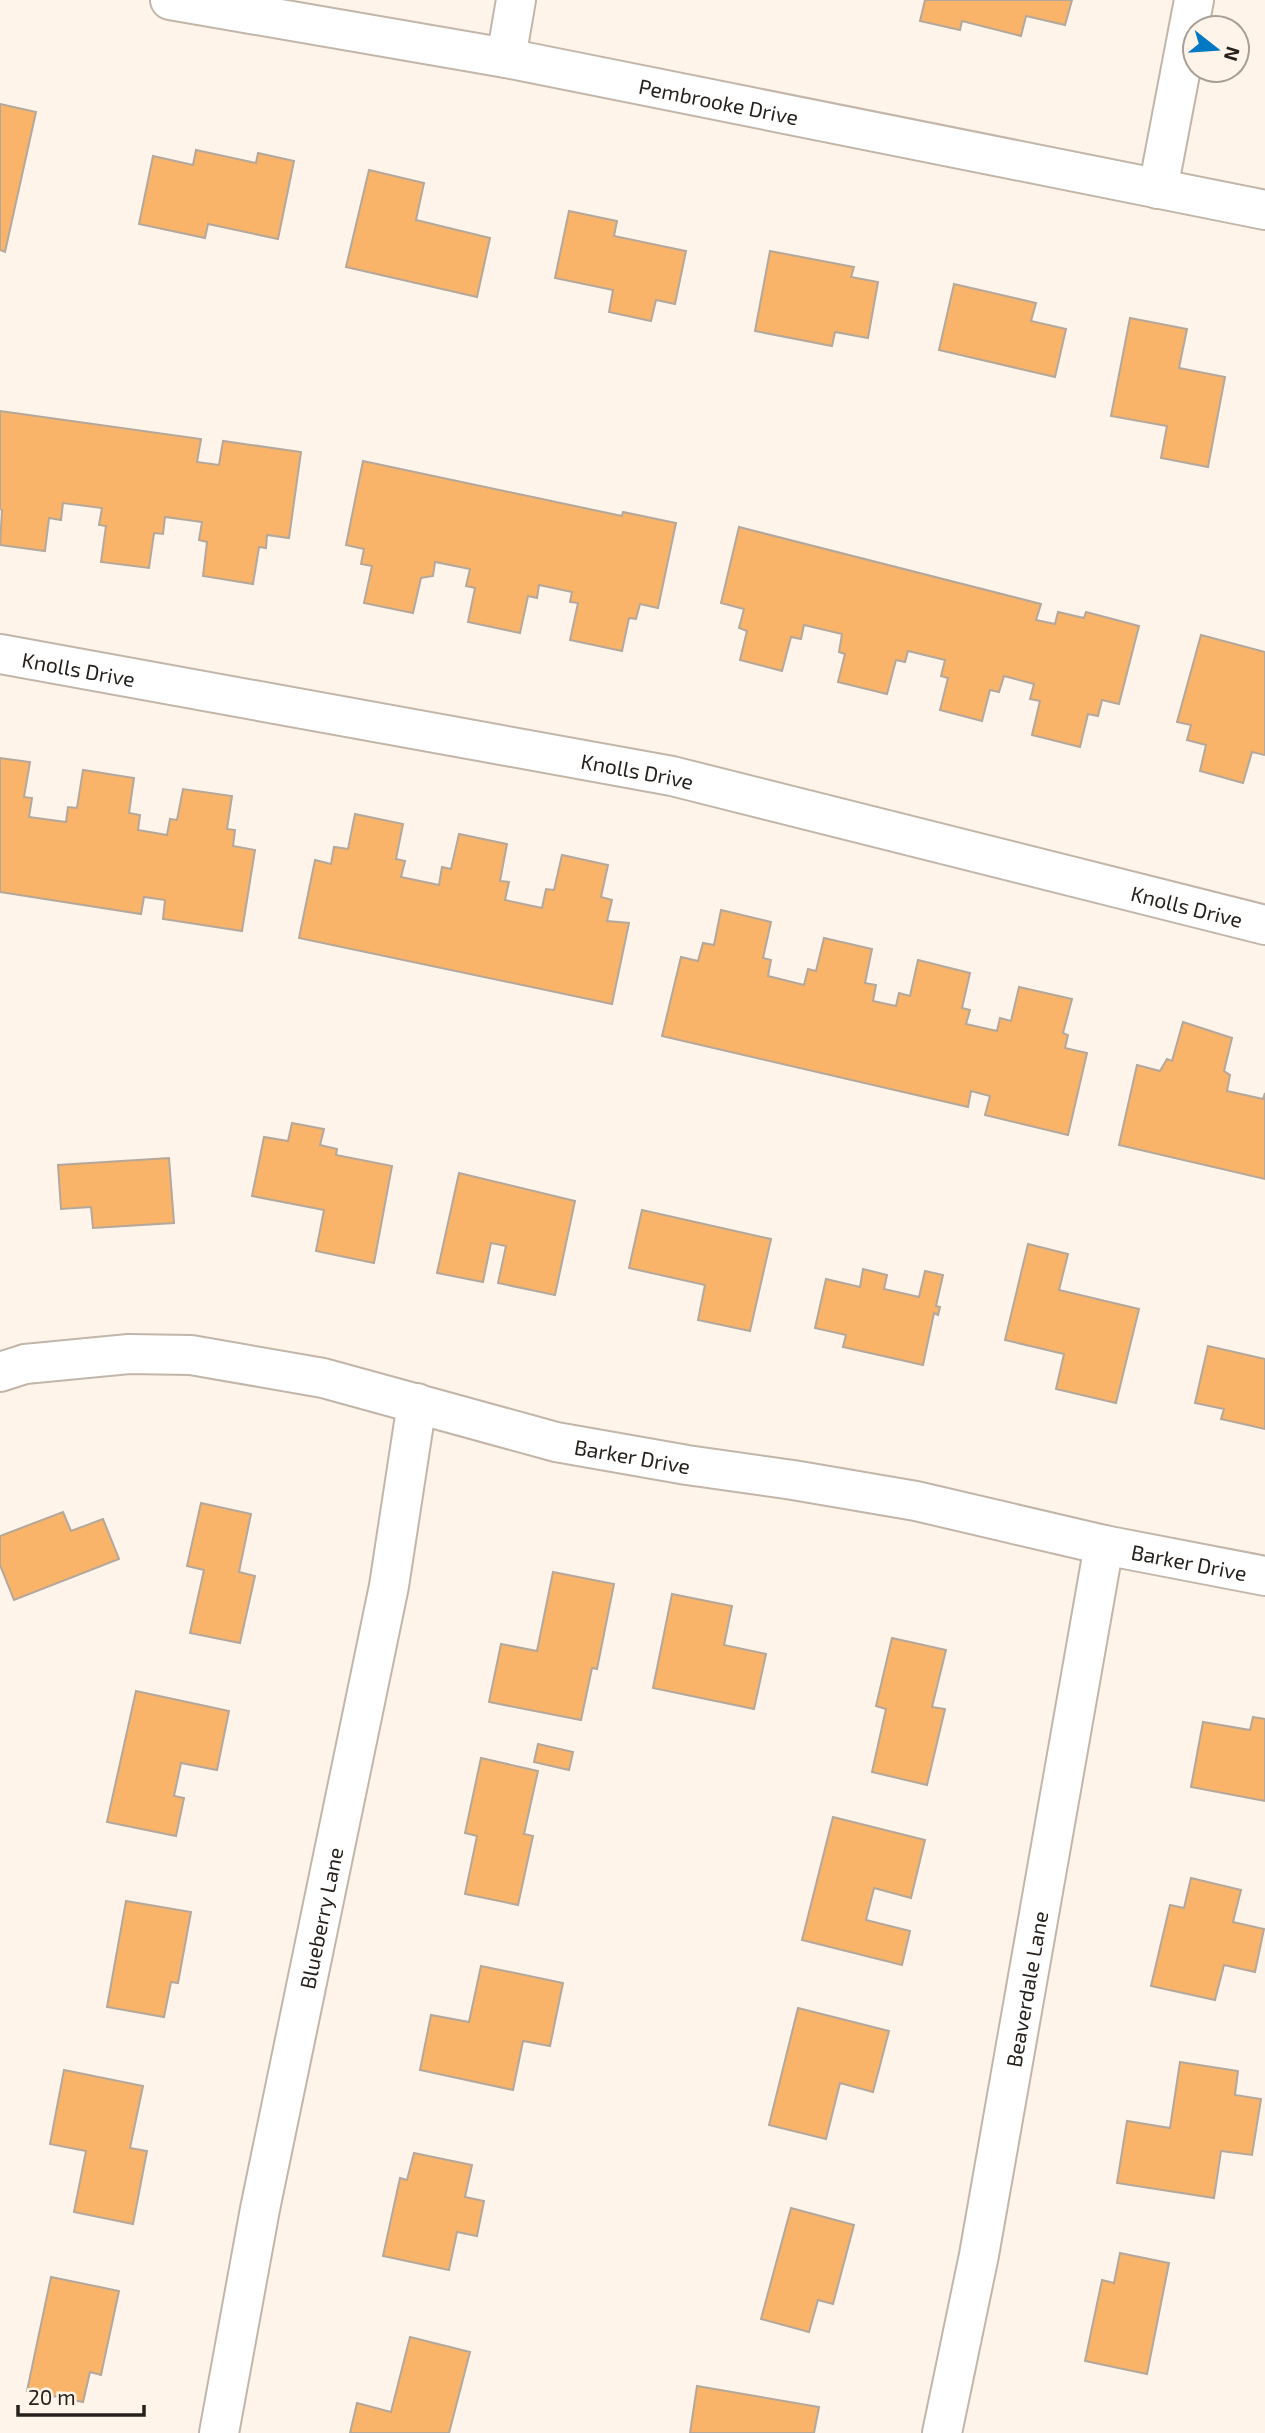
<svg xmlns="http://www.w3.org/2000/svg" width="1265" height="2433" viewBox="0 0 1265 2433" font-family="'Exo 2',sans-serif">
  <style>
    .building { fill: #f9b46a; stroke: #b4a79b; stroke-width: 2 }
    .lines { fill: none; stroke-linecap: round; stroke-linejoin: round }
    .minor-casing { stroke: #c2b5a9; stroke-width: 42 }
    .minor { stroke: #fff; stroke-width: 38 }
    .labels { text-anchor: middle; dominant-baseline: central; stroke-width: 5; stroke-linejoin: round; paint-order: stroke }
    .street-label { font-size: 21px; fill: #26211c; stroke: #fff4ea }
  </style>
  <rect width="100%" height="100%" fill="#fff4ea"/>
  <g class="building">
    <polygon points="925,0 1072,0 1065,25 1026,16 1021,36 962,21 960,30 920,21"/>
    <polygon points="0,104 36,112 5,252 0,250"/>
    <polygon points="196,150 256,163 258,153 294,161 278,239 208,224 205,238 139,224 153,156 193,165"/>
    <polygon points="369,170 424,183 416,220 490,238 477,297 346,267"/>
    <polygon points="569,211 617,221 614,236 686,251 675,304 656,300 651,321 609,312 613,290 555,278"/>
    <polygon points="770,251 854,267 851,277 878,282 868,338 835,332 832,346 755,331"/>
    <polygon points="954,284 1036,303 1031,321 1066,329 1055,377 939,350"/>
    <polygon points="1130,318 1187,329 1179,368 1225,377 1208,467 1161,458 1167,426 1111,416"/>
    <polygon points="0,411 201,439 197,462 219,465 223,441 301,452 289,538 267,535 266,548 259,547 253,584 203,576 207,542 199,540 202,522 165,517 163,534 154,533 149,568 101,562 106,526 99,525 102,508 63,503 61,520 49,518 45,551 0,545 2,510 0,509"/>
    <polygon points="363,461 622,516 623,512 676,523 658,608 640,604 636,619 629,618 622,651 570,640 578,603 570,602 572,592 539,585 537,598 528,596 520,633 468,622 475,588 466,586 470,569 435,562 433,576 421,578 413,613 364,603 372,566 361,564 364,549 346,545"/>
    <polygon points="739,527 1041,604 1036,620 1055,624 1058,612 1084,618 1086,612 1139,626 1119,704 1102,700 1098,716 1088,714 1080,747 1032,735 1040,701 1030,699 1034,684 1004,676 999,692 990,690 982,721 940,710 948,678 941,676 945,660 908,651 905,662 896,660 887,694 838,682 845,654 839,652 842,634 804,625 801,639 791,637 782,671 740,660 747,631 739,628 744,609 721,603"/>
    <polygon points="1201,635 1265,652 1265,755 1252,752 1243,783 1200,771 1206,745 1187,740 1191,725 1177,722"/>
    <polygon points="0,758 30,762 24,797 32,798 29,817 66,822 68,807 77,808 83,770 134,778 129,813 140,815 138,830 167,835 170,819 177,820 183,789 232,796 227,829 235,830 233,846 255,850 242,931 163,919 165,900 144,897 141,914 0,892"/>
    <polygon points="355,814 403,824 396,859 405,861 401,877 439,885 442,867 451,869 459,834 507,844 500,881 509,882 505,900 542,908 546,889 554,890 562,855 608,865 601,897 612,900 607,921 629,923 612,1004 299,938 315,860 331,864 334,847 348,849"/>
    <polygon points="721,910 771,922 763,958 771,960 768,976 804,985 808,969 816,971 824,938 872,949 865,983 876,985 873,1001 896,1006 899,993 910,996 918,960 970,973 962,1008 970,1010 966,1024 997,1031 1000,1018 1011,1021 1019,987 1072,999 1063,1033 1068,1035 1065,1048 1087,1053 1068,1135 985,1115 990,1096 971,1091 968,1107 662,1036 681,957 698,961 703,943 714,945"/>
    <polygon points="1183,1022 1232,1038 1224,1071 1230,1075 1227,1091 1263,1099 1265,1093 1265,1179 1119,1145 1137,1065 1160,1071 1167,1059 1172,1061"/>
    <polygon points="292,1123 324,1129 320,1145 337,1149 336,1155 392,1166 374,1263 316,1251 324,1210 252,1196 264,1137 288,1141"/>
    <polygon points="169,1158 174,1223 93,1228 91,1207 61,1209 58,1165"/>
    <polygon points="459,1173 575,1201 555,1295 498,1283 506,1246 491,1243 483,1282 437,1273"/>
    <polygon points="642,1210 771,1239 750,1331 698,1320 705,1285 629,1268"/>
    <polygon points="1028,1244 1068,1254 1059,1290 1139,1309 1116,1403 1056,1389 1064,1354 1005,1340"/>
    <polygon points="863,1269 887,1275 884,1289 919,1297 925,1271 943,1275 936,1306 940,1307 938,1315 934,1313 923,1365 843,1347 846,1335 815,1328 826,1279 860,1287"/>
    <polygon points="1208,1346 1265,1359 1265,1429 1221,1419 1224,1409 1195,1403"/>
    <polygon points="201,1503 251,1514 239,1572 255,1576 240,1643 190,1633 204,1570 187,1566"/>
    <polygon points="63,1512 71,1531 103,1519 119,1559 14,1600 0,1565 0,1536"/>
    <polygon points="553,1572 614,1584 597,1669 592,1668 581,1720 489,1702 501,1644 537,1651"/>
    <polygon points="672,1594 732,1606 724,1645 766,1654 754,1709 653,1688"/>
    <polygon points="892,1638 946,1650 932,1707 945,1709 927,1785 872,1772 886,1709 876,1706"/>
    <polygon points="136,1691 229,1711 217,1770 181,1763 174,1796 184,1798 176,1836 107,1822"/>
    <polygon points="1253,1717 1265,1719 1265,1801 1191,1787 1203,1722 1250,1730"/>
    <polygon points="538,1744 573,1752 569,1770 534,1762"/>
    <polygon points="481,1758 538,1771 524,1834 533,1836 518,1905 465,1894 477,1836 465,1833"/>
    <polygon points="833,1817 925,1840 911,1898 874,1888 866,1920 910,1931 902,1965 802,1940"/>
    <polygon points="1191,1878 1241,1890 1233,1922 1264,1929 1255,1972 1224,1965 1215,2000 1151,1986 1170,1905 1184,1908"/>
    <polygon points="126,1901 191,1912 178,1983 171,1982 164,2017 107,2007"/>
    <polygon points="481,1966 563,1983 550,2046 523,2041 513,2090 420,2070 431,2015 469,2022"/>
    <polygon points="798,2008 889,2031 873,2092 840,2083 826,2139 769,2125"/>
    <polygon points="1180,2062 1238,2071 1235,2095 1261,2099 1252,2155 1221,2151 1214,2198 1117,2183 1127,2121 1170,2128"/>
    <polygon points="64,2070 143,2086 130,2148 147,2151 133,2224 74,2212 86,2151 50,2144"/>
    <polygon points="414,2153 472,2165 465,2197 484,2201 477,2236 457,2232 449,2270 383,2256 400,2178 407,2180"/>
    <polygon points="791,2208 854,2225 833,2304 818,2300 809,2332 761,2319"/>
    <polygon points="1120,2253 1169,2263 1147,2374 1085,2361 1102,2280 1114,2283"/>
    <polygon points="51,2277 119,2291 101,2375 90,2372 83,2402 27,2391"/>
    <polygon points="410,2337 470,2352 449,2433 350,2433 357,2403 391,2412"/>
    <polygon points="697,2386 819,2407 814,2433 690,2433"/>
  </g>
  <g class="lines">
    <g class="minor-casing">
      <g id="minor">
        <path id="s1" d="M170,0L506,58L1265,210"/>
        <polyline points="506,58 516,0"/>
        <polyline points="1158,189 1194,0"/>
        <path id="s2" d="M0,654L672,776L1265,925"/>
        <path id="s3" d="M0,1372L25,1364L129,1354L191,1355L323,1378L556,1442L687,1465L793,1480L916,1501L1104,1545L1265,1576"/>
        <path id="s4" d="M219,2433L260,2209L389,1586L417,1403"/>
        <path id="s5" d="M942,2433L979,2255L1104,1545"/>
      </g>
    </g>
    <use href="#minor" class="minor"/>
  </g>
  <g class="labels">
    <g class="street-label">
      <text stroke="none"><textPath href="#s1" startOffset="558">Pembrooke Drive</textPath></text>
      <text stroke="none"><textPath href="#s2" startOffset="80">Knolls Drive</textPath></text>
      <text stroke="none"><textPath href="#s2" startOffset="648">Knolls Drive</textPath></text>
      <text stroke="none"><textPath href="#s2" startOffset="1214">Knolls Drive</textPath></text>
      <text stroke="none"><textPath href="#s3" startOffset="646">Barker Drive</textPath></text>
      <text stroke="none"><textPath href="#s3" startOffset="1213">Barker Drive</textPath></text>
      <text stroke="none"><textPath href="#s4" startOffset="525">Blueberry Lane</textPath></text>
      <text stroke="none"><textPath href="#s5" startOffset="452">Beaverdale Lane</textPath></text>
    </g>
  </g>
  <g transform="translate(1216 49) rotate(107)"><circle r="33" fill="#fff4ea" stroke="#a8a098" stroke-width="2"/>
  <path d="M0-5L12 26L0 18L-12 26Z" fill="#0278c2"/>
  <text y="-10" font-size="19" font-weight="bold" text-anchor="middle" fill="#26211c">N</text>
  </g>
  <path d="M18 2405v10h126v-10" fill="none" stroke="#26211c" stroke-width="3.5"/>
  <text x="28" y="2405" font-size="21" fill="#26211c" stroke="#fff4ea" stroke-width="5" paint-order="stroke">20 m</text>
</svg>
